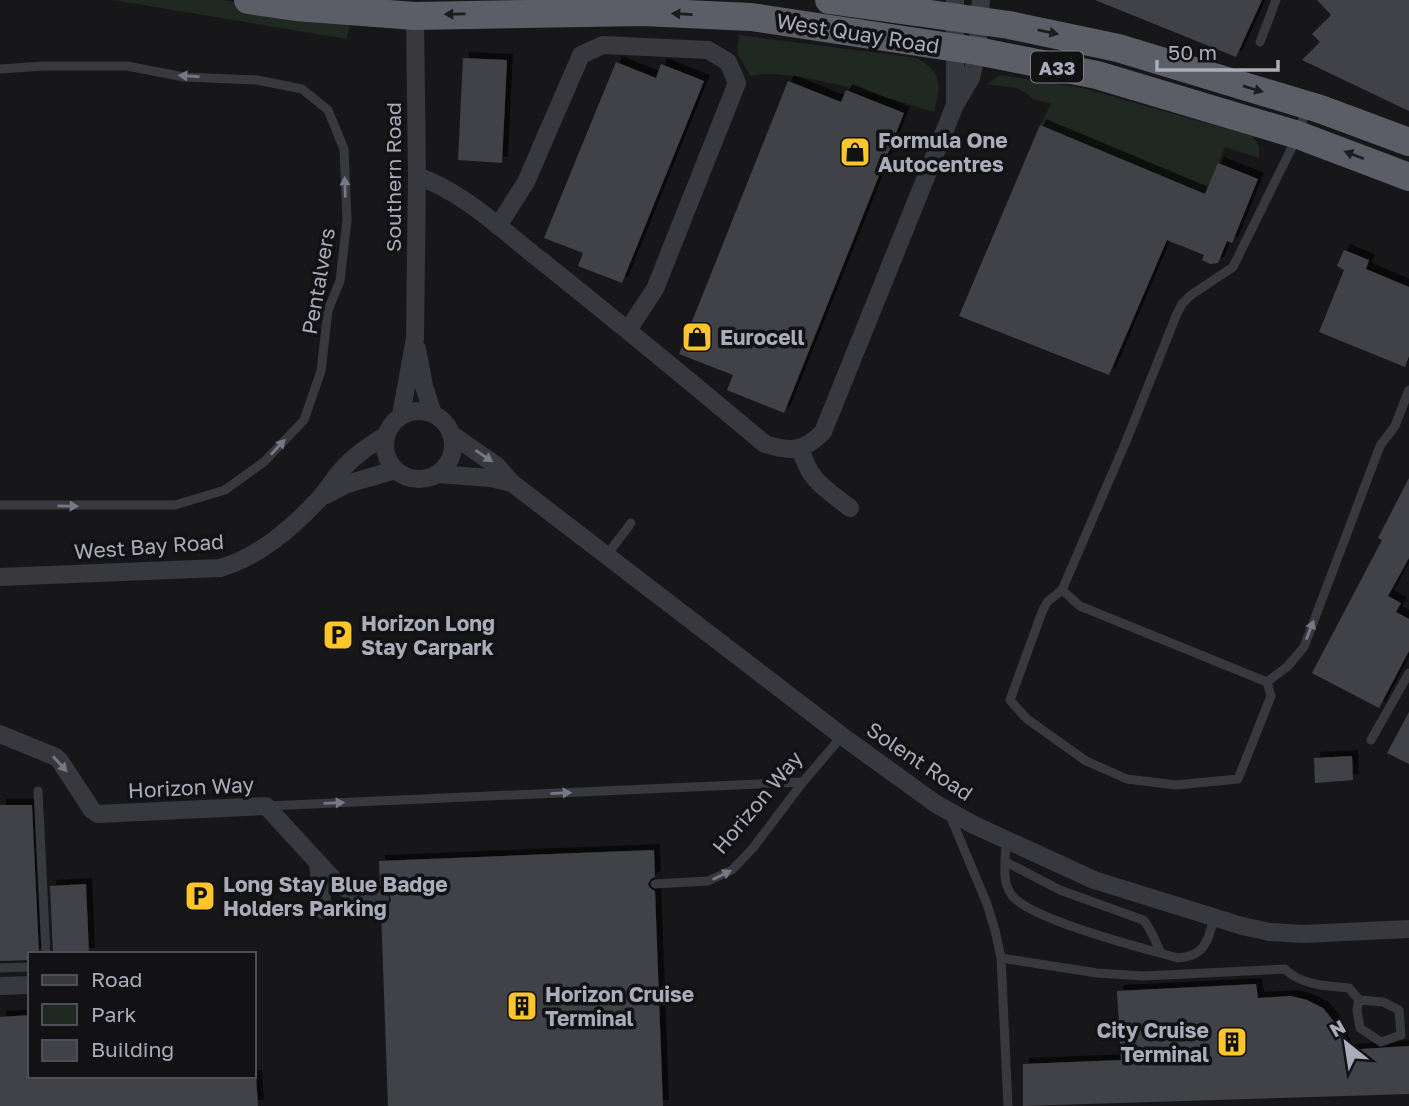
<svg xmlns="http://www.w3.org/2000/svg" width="1409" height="1106" viewBox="0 0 1409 1106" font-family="'Golos Text',sans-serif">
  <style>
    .green { fill: #1f2821 }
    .building { fill: #414247; filter: url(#shadow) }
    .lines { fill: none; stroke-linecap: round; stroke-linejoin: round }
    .service { stroke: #38393f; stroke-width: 9 }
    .minor { stroke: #38393f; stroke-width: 18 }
    .trunk { stroke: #5c5e67; stroke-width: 28 }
    .oneway { fill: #1d1d21 }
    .oneway2 { fill: #767983 }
    .labels { text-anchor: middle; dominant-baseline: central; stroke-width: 7; stroke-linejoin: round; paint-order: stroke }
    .shield { fill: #121215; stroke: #7c7e88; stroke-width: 2 }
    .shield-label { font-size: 19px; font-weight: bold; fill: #a9adba }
    .street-label { font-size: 21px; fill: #a9adba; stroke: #121215 }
    .poi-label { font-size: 21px; font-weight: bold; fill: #a9adba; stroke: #121215; text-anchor: start }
  </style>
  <defs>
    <filter id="shadow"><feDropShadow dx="6" dy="-6" stdDeviation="0" flood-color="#0009"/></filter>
  </defs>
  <rect width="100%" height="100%" fill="#17171a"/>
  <g class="green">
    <polygon points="113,0 224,0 350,21 347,39"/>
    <path d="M739,35L917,58C943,73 941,85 934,112C898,100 783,65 751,76L737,54Z"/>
    <polygon points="1001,75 1083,88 1252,136 1259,146 1259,158 1225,147 1210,184 1208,195 1203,193 1181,246 1167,241 1190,187 1040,125 1051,104 1033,99 1020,89 987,84"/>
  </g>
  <g class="building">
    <polygon points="1095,0 1262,0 1236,57"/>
    <polygon points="1317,0 1409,0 1409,111 1302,60 1320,42 1312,34 1331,15"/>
    <polygon points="463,58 507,60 502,163 458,160"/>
    <polygon points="616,62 656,78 661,64 704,81 622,283 578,266 583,253 544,238"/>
    <polygon points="788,81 841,102 846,90 904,113 784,413 727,390 733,375 679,354"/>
    <polygon points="1040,125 1205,194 1218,163 1258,179 1232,243 1227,241 1218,263 1210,264 1202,260 1204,255 1167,240 1109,375 959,316"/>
    <polygon points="1344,250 1369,260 1366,269 1409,287 1409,356 1405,367 1319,332 1344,270 1337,266"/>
    <polygon points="1409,478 1409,558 1388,596 1401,603 1396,612 1409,619 1409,651 1379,708 1312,673 1382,540 1378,538"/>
    <polygon points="1409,712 1409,764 1387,753"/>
    <polygon points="1352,756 1353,780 1315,783 1314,758"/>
    <polygon points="0,805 32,805 39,954 30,954 30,960 0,961"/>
    <polygon points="654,850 655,877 651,879 648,884 650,888 655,891 663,1106 388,1106 381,909 388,906 391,900 388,890 380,886 379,861"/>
    <polygon points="86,884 89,954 53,954 50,886"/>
    <polygon points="1256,984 1258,998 1291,996 1307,1000 1323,1008 1335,1023 1346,1050 1409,1046 1409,1094 1023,1106 1023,1064 1121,1060 1117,991"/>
    <polygon points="30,1015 30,1076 256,1076 258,1106 0,1106 0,1017"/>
  </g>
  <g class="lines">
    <g class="service">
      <polyline points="1260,42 1276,0"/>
      <polyline points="0,69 43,66 127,66 184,77 257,80 302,89 328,110 344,149 347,220 340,281 328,310 321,371 304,420 265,461 225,490 175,505 0,505"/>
      <polyline points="607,555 631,523"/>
      <polyline points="1062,590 1080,606 1267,682"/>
      <polyline points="1267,682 1271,696 1238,779 1176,785 1127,779 1086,761 1027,719 1010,700 1042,612 1047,602 1062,590 1127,439 1176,316 1182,304 1191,295 1233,267 1298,135 1307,107"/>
      <polyline points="1267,682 1288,666 1304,647 1380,446 1395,426 1409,390"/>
      <polyline points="1371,740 1409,673"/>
      <polyline points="38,791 46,954"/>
      <polyline points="267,806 803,782"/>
      <polyline points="949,813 987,904 995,930 1001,958 1008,1106"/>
      <path d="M1006,841C1006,856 1001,881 1011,894C1027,919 1146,949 1178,958C1205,956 1208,941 1214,918"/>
      <path d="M1006,862L1060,890L1143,920C1152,929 1155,942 1161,953"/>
      <polyline points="655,884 708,881 732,870 753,848 803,782 842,736"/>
      <path d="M1001,958L1097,973L1144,976L1285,969C1300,985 1328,986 1349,988L1359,1000L1383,1002L1399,1010L1401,1035L1381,1042L1360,1028L1357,1010L1359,1000"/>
      <polyline points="0,968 30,967"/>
    </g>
    <g class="minor">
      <polyline points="955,0 955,105"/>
      <path d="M417,176C464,192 504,232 543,262C618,322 692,383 765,444C791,452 803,452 823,432L955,105L971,78L977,51L981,0"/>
      <polyline points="498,226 526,182 581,55 603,45 708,50 728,62 737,83 655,289 628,330"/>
      <polyline points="417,349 424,386 433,414"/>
      <circle cx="419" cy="445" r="34"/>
      <polyline points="401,415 415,338 417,176 415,16"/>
      <polyline points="451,434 497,466 512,483 842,736 936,804 974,825 1094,880 1242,926 1270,932 1303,934 1409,929"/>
      <path d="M801,449C808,480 826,489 850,508"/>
      <polyline points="438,474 490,478 512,483"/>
      <polyline points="326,495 347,484 395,470"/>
      <path d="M0,577L220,568C259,557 292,528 320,498C327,490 333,480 340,472C352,457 369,446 386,435"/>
      <polyline points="0,734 56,757 60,761 92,810 98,814 266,806 335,881 351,892 380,898"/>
      <polyline points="318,863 323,910"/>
      <polyline points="0,986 30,985"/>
    </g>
    <g class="trunk">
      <polyline points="248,0 296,7 415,16 643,12 751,17 977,51 1097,75 1298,135 1409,177"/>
      <polyline points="829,0 1009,25 1118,48 1320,109 1409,142"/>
    </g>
  </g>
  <defs><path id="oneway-solid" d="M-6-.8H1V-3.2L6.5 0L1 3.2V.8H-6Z" transform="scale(1.75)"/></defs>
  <g class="oneway">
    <use href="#oneway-solid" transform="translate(455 14) rotate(179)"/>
    <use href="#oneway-solid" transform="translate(682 14) rotate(-177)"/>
    <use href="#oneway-solid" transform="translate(1048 32) rotate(11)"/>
    <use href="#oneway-solid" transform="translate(1253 89) rotate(17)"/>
    <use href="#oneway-solid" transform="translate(1354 155) rotate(-159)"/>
  </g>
  <g class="oneway2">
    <use href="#oneway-solid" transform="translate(189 76) rotate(-176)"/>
    <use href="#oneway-solid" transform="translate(345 187) rotate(-92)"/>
    <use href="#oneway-solid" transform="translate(278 447) rotate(-47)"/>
    <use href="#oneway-solid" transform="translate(484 456) rotate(34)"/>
    <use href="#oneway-solid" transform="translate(68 506) rotate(1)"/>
    <use href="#oneway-solid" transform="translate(1310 630) rotate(-69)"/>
    <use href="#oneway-solid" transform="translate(60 764) rotate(48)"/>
    <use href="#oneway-solid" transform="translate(561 793) rotate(-3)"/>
    <use href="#oneway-solid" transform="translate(334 803) rotate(-2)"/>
    <use href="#oneway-solid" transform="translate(722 875) rotate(-26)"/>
  </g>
  <defs>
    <g id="shop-square" transform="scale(1.575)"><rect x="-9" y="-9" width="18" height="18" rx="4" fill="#fec62b" stroke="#121215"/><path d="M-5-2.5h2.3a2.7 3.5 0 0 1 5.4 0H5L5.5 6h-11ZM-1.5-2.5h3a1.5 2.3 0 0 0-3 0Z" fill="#111"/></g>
    <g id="parking-square" transform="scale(1.575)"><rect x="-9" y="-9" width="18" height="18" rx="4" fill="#fec62b" stroke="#121215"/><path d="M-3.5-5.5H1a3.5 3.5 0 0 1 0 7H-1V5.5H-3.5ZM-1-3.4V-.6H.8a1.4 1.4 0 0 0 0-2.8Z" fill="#111"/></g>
    <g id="building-square" transform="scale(1.575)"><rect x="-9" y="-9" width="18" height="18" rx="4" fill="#fec62b" stroke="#121215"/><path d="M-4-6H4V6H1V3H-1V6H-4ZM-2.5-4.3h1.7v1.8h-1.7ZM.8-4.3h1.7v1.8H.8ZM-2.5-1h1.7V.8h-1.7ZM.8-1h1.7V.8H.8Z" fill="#111"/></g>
  </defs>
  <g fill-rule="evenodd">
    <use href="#shop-square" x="855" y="152"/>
    <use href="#shop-square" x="697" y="337"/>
    <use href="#parking-square" x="338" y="635"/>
    <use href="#parking-square" x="200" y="896"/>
    <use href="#building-square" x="522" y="1006"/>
    <use href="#building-square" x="1232" y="1042"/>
  </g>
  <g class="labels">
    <rect class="shield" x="1031" y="51.5" width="52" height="31" rx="5"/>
    <g class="shield-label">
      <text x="1057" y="67">A33</text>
    </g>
    <g class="street-label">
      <text transform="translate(858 33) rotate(9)">West Quay Road</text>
      <text transform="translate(393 177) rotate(-90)">Southern Road</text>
      <text transform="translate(318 281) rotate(-80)">Pentalvers</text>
      <text transform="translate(149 546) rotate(-4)">West Bay Road</text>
      <text transform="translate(920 761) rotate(34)">Solent Road</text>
      <text transform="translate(191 787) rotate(-3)">Horizon Way</text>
      <text transform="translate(757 802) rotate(-50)">Horizon Way</text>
    </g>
    <g class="poi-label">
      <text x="878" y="140">Formula One<tspan x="878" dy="24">Autocentres</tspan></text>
      <text x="720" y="337">Eurocell</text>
      <text x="361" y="623">Horizon Long<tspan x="361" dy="24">Stay Carpark</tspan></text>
      <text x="223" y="884">Long Stay Blue Badge<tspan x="223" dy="24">Holders Parking</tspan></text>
      <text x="545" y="994">Horizon Cruise<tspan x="545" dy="24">Terminal</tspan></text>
      <text x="1209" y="1030" text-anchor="end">City Cruise<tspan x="1209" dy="24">Terminal</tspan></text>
    </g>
  </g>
  <rect x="28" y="952" width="228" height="126" fill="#121215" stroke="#4e5057" stroke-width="2"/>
  <rect x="42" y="975" width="35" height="10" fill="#38393f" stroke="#4e5057" stroke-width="2"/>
  <text x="91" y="987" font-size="21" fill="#a9adba">Road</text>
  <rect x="42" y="1004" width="35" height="21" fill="#1f2821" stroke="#4e5057" stroke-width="2"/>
  <text x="91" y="1022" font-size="21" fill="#a9adba">Park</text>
  <rect x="42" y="1040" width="35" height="21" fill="#414247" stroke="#4e5057" stroke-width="2"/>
  <text x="91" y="1057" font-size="21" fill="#a9adba">Building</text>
  <g transform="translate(1346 1043) rotate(330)" stroke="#121215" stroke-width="5" paint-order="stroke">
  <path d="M0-5L12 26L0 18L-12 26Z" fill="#a9adba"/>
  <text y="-10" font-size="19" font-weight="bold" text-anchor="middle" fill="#a9adba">N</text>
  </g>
  <path d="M1157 60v10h121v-10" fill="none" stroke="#a9adba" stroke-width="3.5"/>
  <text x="1168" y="60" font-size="21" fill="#a9adba" stroke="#121215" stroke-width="5" paint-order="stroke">50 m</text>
</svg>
